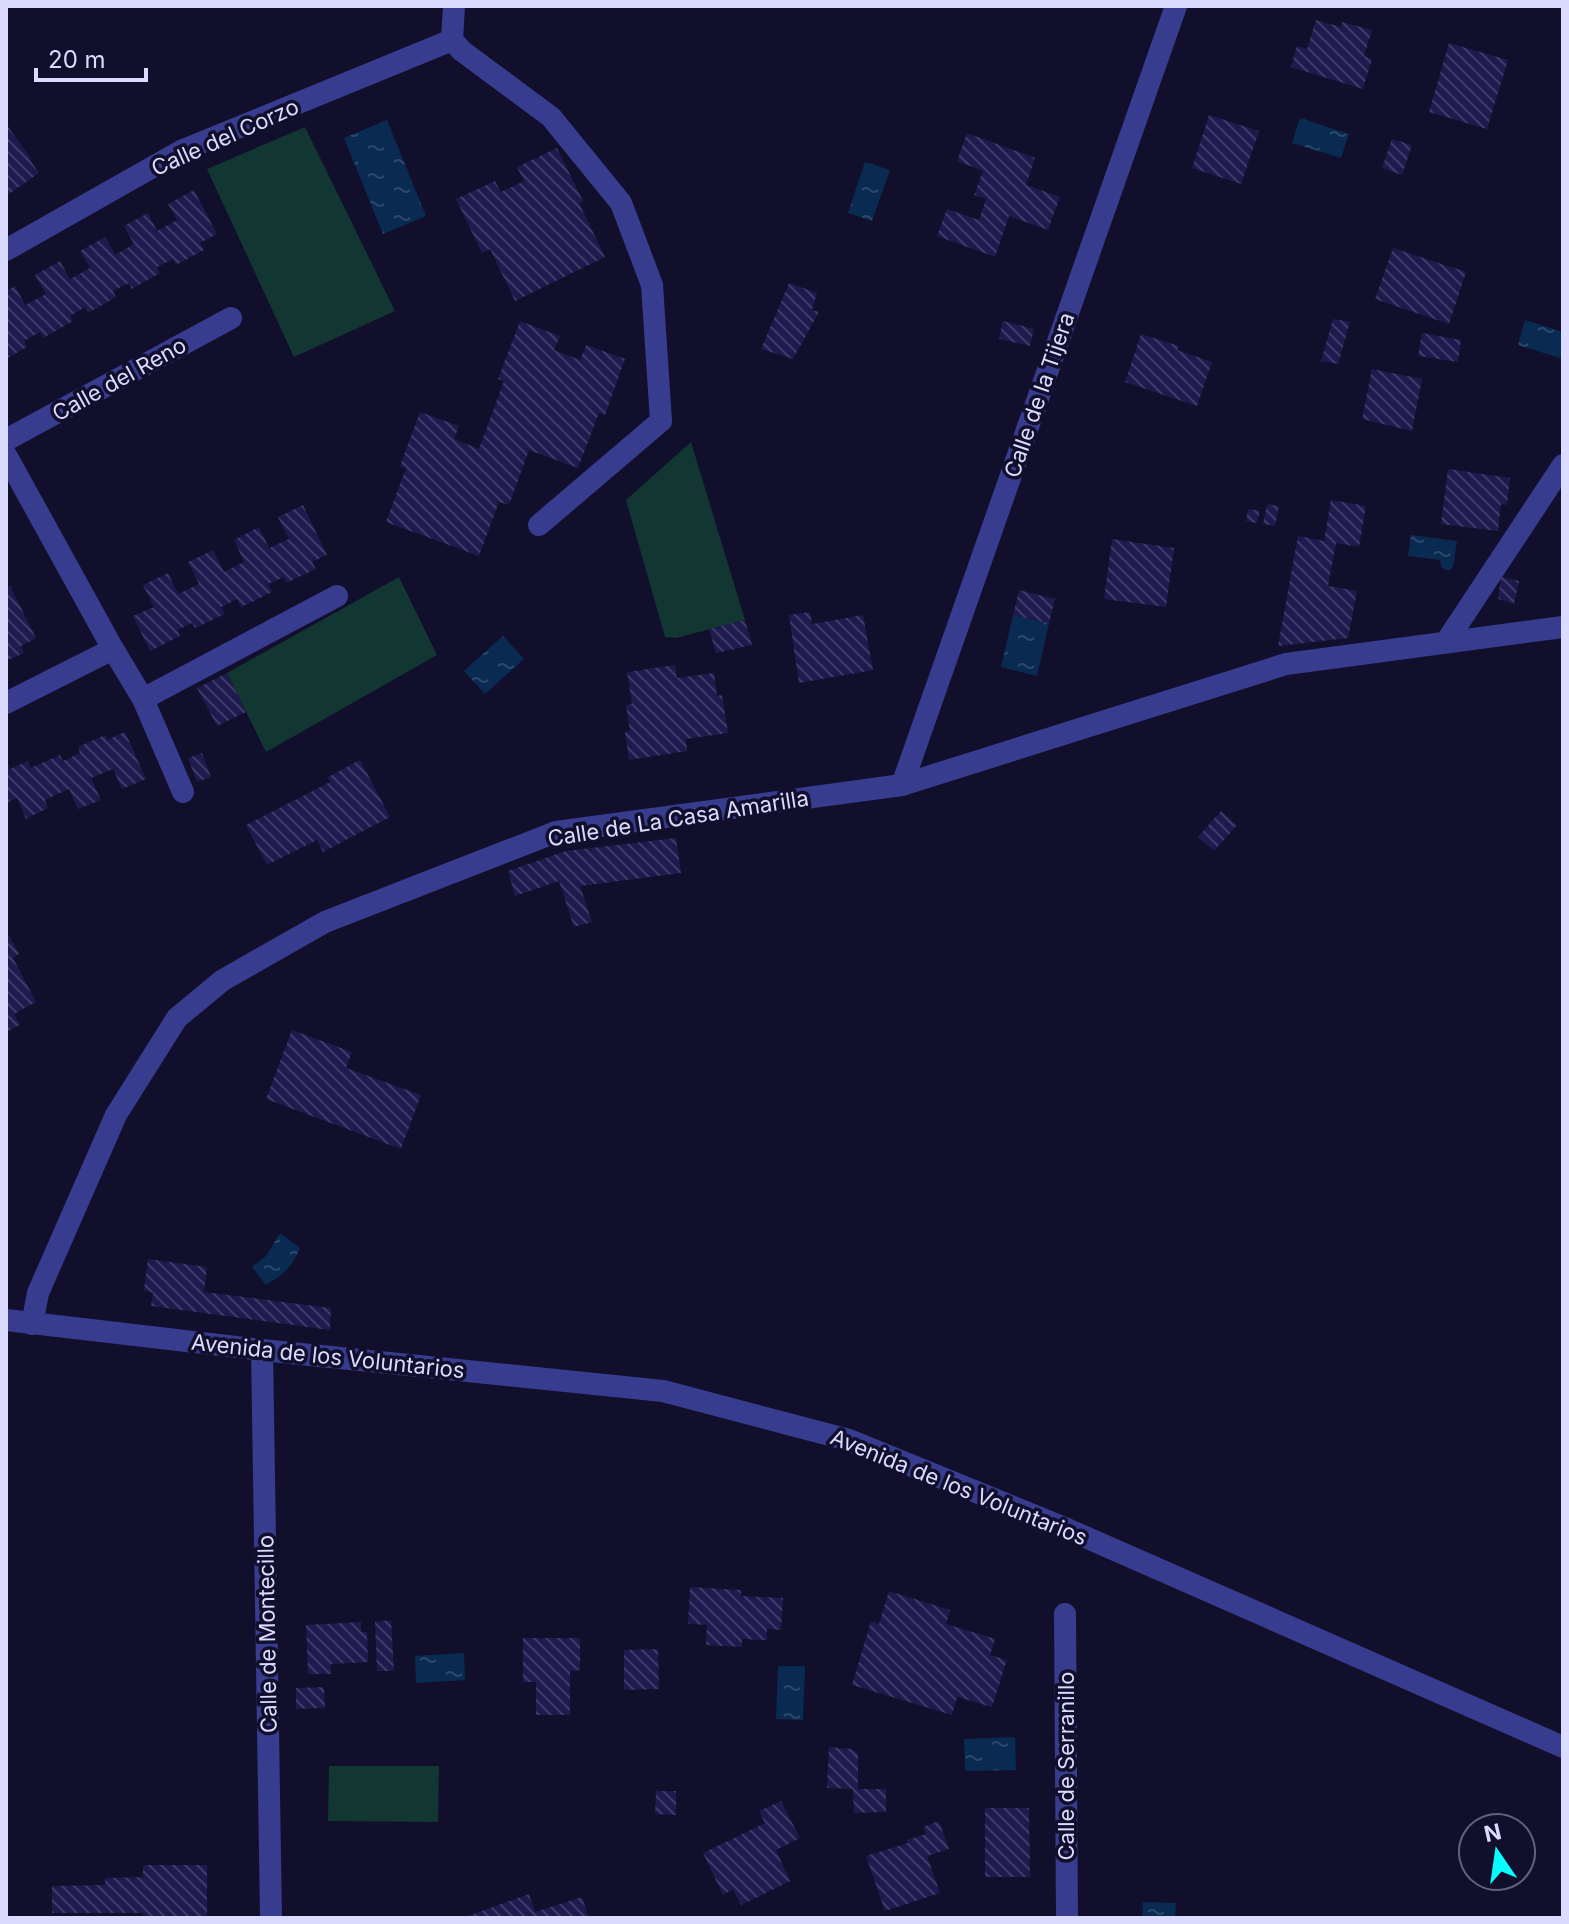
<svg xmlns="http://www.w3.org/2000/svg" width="1569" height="1924" viewBox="0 0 1569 1924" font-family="Inter,sans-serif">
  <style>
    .green { fill: #123632 }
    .water { fill: url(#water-ripples) }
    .building { fill: url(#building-back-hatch) }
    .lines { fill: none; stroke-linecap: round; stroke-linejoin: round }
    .minor { stroke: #373c8e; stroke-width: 22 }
    .labels { text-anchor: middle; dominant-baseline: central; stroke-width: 7; stroke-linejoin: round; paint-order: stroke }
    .street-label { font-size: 22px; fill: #dbdaff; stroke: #110f2c }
  </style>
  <defs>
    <pattern id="water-ripples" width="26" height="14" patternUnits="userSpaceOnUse" patternTransform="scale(2)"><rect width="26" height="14" fill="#092a51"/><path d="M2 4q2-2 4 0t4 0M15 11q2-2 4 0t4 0" fill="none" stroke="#2c486b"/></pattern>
    <pattern id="building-back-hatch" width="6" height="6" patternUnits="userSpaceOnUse" patternTransform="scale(2)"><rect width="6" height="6" fill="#1f1a4e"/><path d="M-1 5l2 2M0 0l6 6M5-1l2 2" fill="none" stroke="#3f3b69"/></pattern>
  </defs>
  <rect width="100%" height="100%" fill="#110f2c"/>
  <g class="green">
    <polygon points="305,127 395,311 294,357 207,169"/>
    <polygon points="691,442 745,620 676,638 665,637 626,500"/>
    <polygon points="399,577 437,655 266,752 227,673"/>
    <polygon points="329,1766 439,1766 438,1822 328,1821"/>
  </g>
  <g class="water">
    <polygon points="1300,118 1349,134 1341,158 1292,143"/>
    <polygon points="387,120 426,216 383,234 344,138"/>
    <polygon points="865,162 890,170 872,221 848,213"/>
    <polygon points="1525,320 1563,332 1563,359 1518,345"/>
    <polygon points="1411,535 1457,541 1453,567 1450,570 1445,570 1441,566 1440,560 1408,556"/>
    <polygon points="1013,615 1049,623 1037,676 1001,667"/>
    <polygon points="503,636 524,659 485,694 464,671"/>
    <path d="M280,1233L300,1248C290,1269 286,1273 266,1285L252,1267L266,1256Z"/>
    <polygon points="464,1653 465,1680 416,1683 415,1656"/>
    <polygon points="778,1666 805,1666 803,1720 776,1719"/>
    <polygon points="1015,1737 1016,1770 965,1771 964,1739"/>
    <polygon points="1143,1902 1176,1903 1175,1918 1142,1918"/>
  </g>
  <g class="building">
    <polygon points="1316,20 1341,27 1342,22 1372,30 1364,56 1372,59 1363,89 1291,67 1297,46 1307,49"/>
    <polygon points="1449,43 1508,60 1487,129 1429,112"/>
    <polygon points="1209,115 1259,131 1241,184 1192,168"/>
    <polygon points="6,124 31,159 30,160 39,173 6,196"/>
    <polygon points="967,133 1035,158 1026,185 1060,197 1048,230 1009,216 995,257 937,236 947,209 979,220 986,199 974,195 983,171 957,161"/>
    <polygon points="1392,139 1412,145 1402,175 1382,168"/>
    <polygon points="557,148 583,201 579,203 605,257 515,301 490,249 482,253 456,199 495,181 501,192 524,181 517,167"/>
    <polygon points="194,190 217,234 200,243 204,250 176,265 173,259 157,267 160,273 132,289 129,283 113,291 116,297 88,313 85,307 70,316 73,321 43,338 40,332 24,341 27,347 6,359 6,291 15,286 25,305 46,294 35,275 60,261 70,279 90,268 80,251 105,237 115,255 134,244 124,226 148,213 157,231 177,220 168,204"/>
    <polygon points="1393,248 1466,272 1449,324 1375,299"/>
    <polygon points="789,283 817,293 812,310 819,312 793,359 761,349"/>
    <polygon points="1333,319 1350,322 1338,364 1321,361"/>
    <polygon points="520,321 560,336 554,350 580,360 586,345 625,359 605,415 599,413 578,468 529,450 509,505 499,502 479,556 386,522 406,468 400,466 420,412 459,426 454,439 479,449 504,381 498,379"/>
    <polygon points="1003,321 1034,329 1030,346 999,339"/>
    <polygon points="1422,333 1461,340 1458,362 1418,356"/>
    <polygon points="1141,334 1179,346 1177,350 1212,362 1197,406 1125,382"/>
    <polygon points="1372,369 1422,379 1412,431 1362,419"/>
    <polygon points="1448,469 1510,478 1507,505 1501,504 1498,531 1441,524"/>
    <polygon points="1331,500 1366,506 1359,547 1336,543 1328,586 1357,591 1348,638 1278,646 1298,536 1324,541"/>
    <polygon points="1267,504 1279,506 1275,526 1263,524"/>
    <polygon points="303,505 327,555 312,562 316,569 286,583 284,577 268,584 272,592 241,607 237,599 221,607 225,614 195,628 192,623 177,630 180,636 150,651 133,616 154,607 143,585 168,573 178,594 199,584 188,562 213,550 224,572 244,562 234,540 259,527 269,548 289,539 278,517"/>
    <polygon points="1248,509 1260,511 1257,523 1246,521"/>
    <polygon points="1112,539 1174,548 1166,607 1104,599"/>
    <polygon points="1501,577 1519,581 1514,604 1498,599"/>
    <polygon points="10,586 36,638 21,646 24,653 6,661 6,588"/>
    <polygon points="1019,590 1055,599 1049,623 1013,615"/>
    <polygon points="810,612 812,624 863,615 873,670 799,683 789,615"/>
    <polygon points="745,620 752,645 716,653 709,629"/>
    <polygon points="675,665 677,678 714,673 717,696 722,695 728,733 686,739 687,751 629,760 625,732 630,731 626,705 632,704 627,672"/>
    <polygon points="227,673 246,712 217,726 197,688"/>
    <polygon points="125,732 146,779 122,789 113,769 91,778 101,800 78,809 69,789 45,800 48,808 26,819 17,798 6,803 6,760 10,769 28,761 31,768 60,755 63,761 80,753 78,747 105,735 107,740"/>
    <polygon points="202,753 211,777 197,782 188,758"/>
    <polygon points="360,760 390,817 323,852 317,840 267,865 246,825 330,782 328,777"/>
    <polygon points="1221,811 1237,825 1214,851 1198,837"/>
    <polygon points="676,838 681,873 580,886 592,922 574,927 559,881 515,896 508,871 566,851"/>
    <polygon points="6,930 19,954 13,958 36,1002 14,1014 20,1025 6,1032"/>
    <polygon points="292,1030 352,1052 346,1068 421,1095 401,1149 266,1099"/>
    <polygon points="148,1259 207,1267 204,1292 331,1308 330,1330 151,1306 153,1293 144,1290"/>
    <polygon points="690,1587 741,1590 741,1596 783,1598 781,1630 767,1629 767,1640 742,1639 742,1647 706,1645 707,1625 688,1624"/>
    <polygon points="889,1591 950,1610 946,1624 995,1639 990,1655 1007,1660 992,1707 957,1697 952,1715 852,1685 871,1621 879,1624"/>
    <polygon points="391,1620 394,1671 377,1671 375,1622"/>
    <polygon points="361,1622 361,1632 367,1632 368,1662 331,1664 331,1674 308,1674 306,1625"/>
    <polygon points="523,1638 580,1638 580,1670 570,1671 570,1715 536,1715 536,1682 523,1682"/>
    <polygon points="658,1649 659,1689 624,1690 624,1650"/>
    <polygon points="324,1687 325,1708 296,1709 296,1688"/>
    <polygon points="829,1747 851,1749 858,1754 858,1789 886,1789 886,1812 854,1813 853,1789 827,1788"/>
    <polygon points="656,1791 676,1791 676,1815 655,1814"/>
    <polygon points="781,1801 800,1838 776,1850 790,1881 741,1905 733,1889 723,1895 703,1853 765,1823 759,1811"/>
    <polygon points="985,1808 1029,1808 1030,1877 985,1877"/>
    <polygon points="939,1821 949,1849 927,1856 940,1893 885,1911 866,1856 908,1843 907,1840 926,1834 923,1827"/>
    <polygon points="143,1865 207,1865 207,1918 143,1918 143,1913 52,1913 52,1886 105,1885 105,1878 143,1877"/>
    <polygon points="529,1894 535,1912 582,1897 589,1918 468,1918 468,1916"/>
  </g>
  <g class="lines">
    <g class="minor">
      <polyline points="454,6 452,40 462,51 551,117 621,203 652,285 661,421 539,525"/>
      <polyline points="6,250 181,151 452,40"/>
      <polyline points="6,440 231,318"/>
      <polyline points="6,455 113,649 143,699 183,792"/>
      <polyline points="1446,642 1563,465"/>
      <polyline points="143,699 337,596"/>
      <polyline points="6,703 113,649"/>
      <polyline points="902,785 1176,6"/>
      <polyline points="6,1320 262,1350 663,1391 849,1440 1067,1529 1563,1747"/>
      <polyline points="32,1324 38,1293 116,1115 177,1018 223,980 325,922 556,832 902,785 1286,664 1563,627"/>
      <polyline points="262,1350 271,1918"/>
      <polyline points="1065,1614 1067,1918"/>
    </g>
  </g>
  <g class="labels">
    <g class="street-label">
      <text transform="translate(225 137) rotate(-24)">Calle del Corzo</text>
      <text transform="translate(119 379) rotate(-29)">Calle del Reno</text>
      <text transform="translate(1039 395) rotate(-71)">Calle de la Tijera</text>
      <text transform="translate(678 818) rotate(-9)">Calle de La Casa Amarilla</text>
      <text transform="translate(328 1356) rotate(6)">Avenida de los Voluntarios</text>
      <text transform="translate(959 1487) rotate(22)">Avenida de los Voluntarios</text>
      <text transform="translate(267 1634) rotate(-91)">Calle de Montecillo</text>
      <text transform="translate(1066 1766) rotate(-90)">Calle de Serranillo</text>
    </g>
  </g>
  <rect width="1569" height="1924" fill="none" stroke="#dbdaff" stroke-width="16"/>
  <g transform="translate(1497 1852) rotate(347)"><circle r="38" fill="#110f2c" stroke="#626080" stroke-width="2"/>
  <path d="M0-6L14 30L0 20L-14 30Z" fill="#06feff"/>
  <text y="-12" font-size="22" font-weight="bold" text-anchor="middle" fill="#dbdaff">N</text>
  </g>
  <path d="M36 68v12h110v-12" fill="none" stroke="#dbdaff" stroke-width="4"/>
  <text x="48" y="68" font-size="24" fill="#dbdaff" stroke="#110f2c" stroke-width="6" paint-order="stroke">20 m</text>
</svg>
